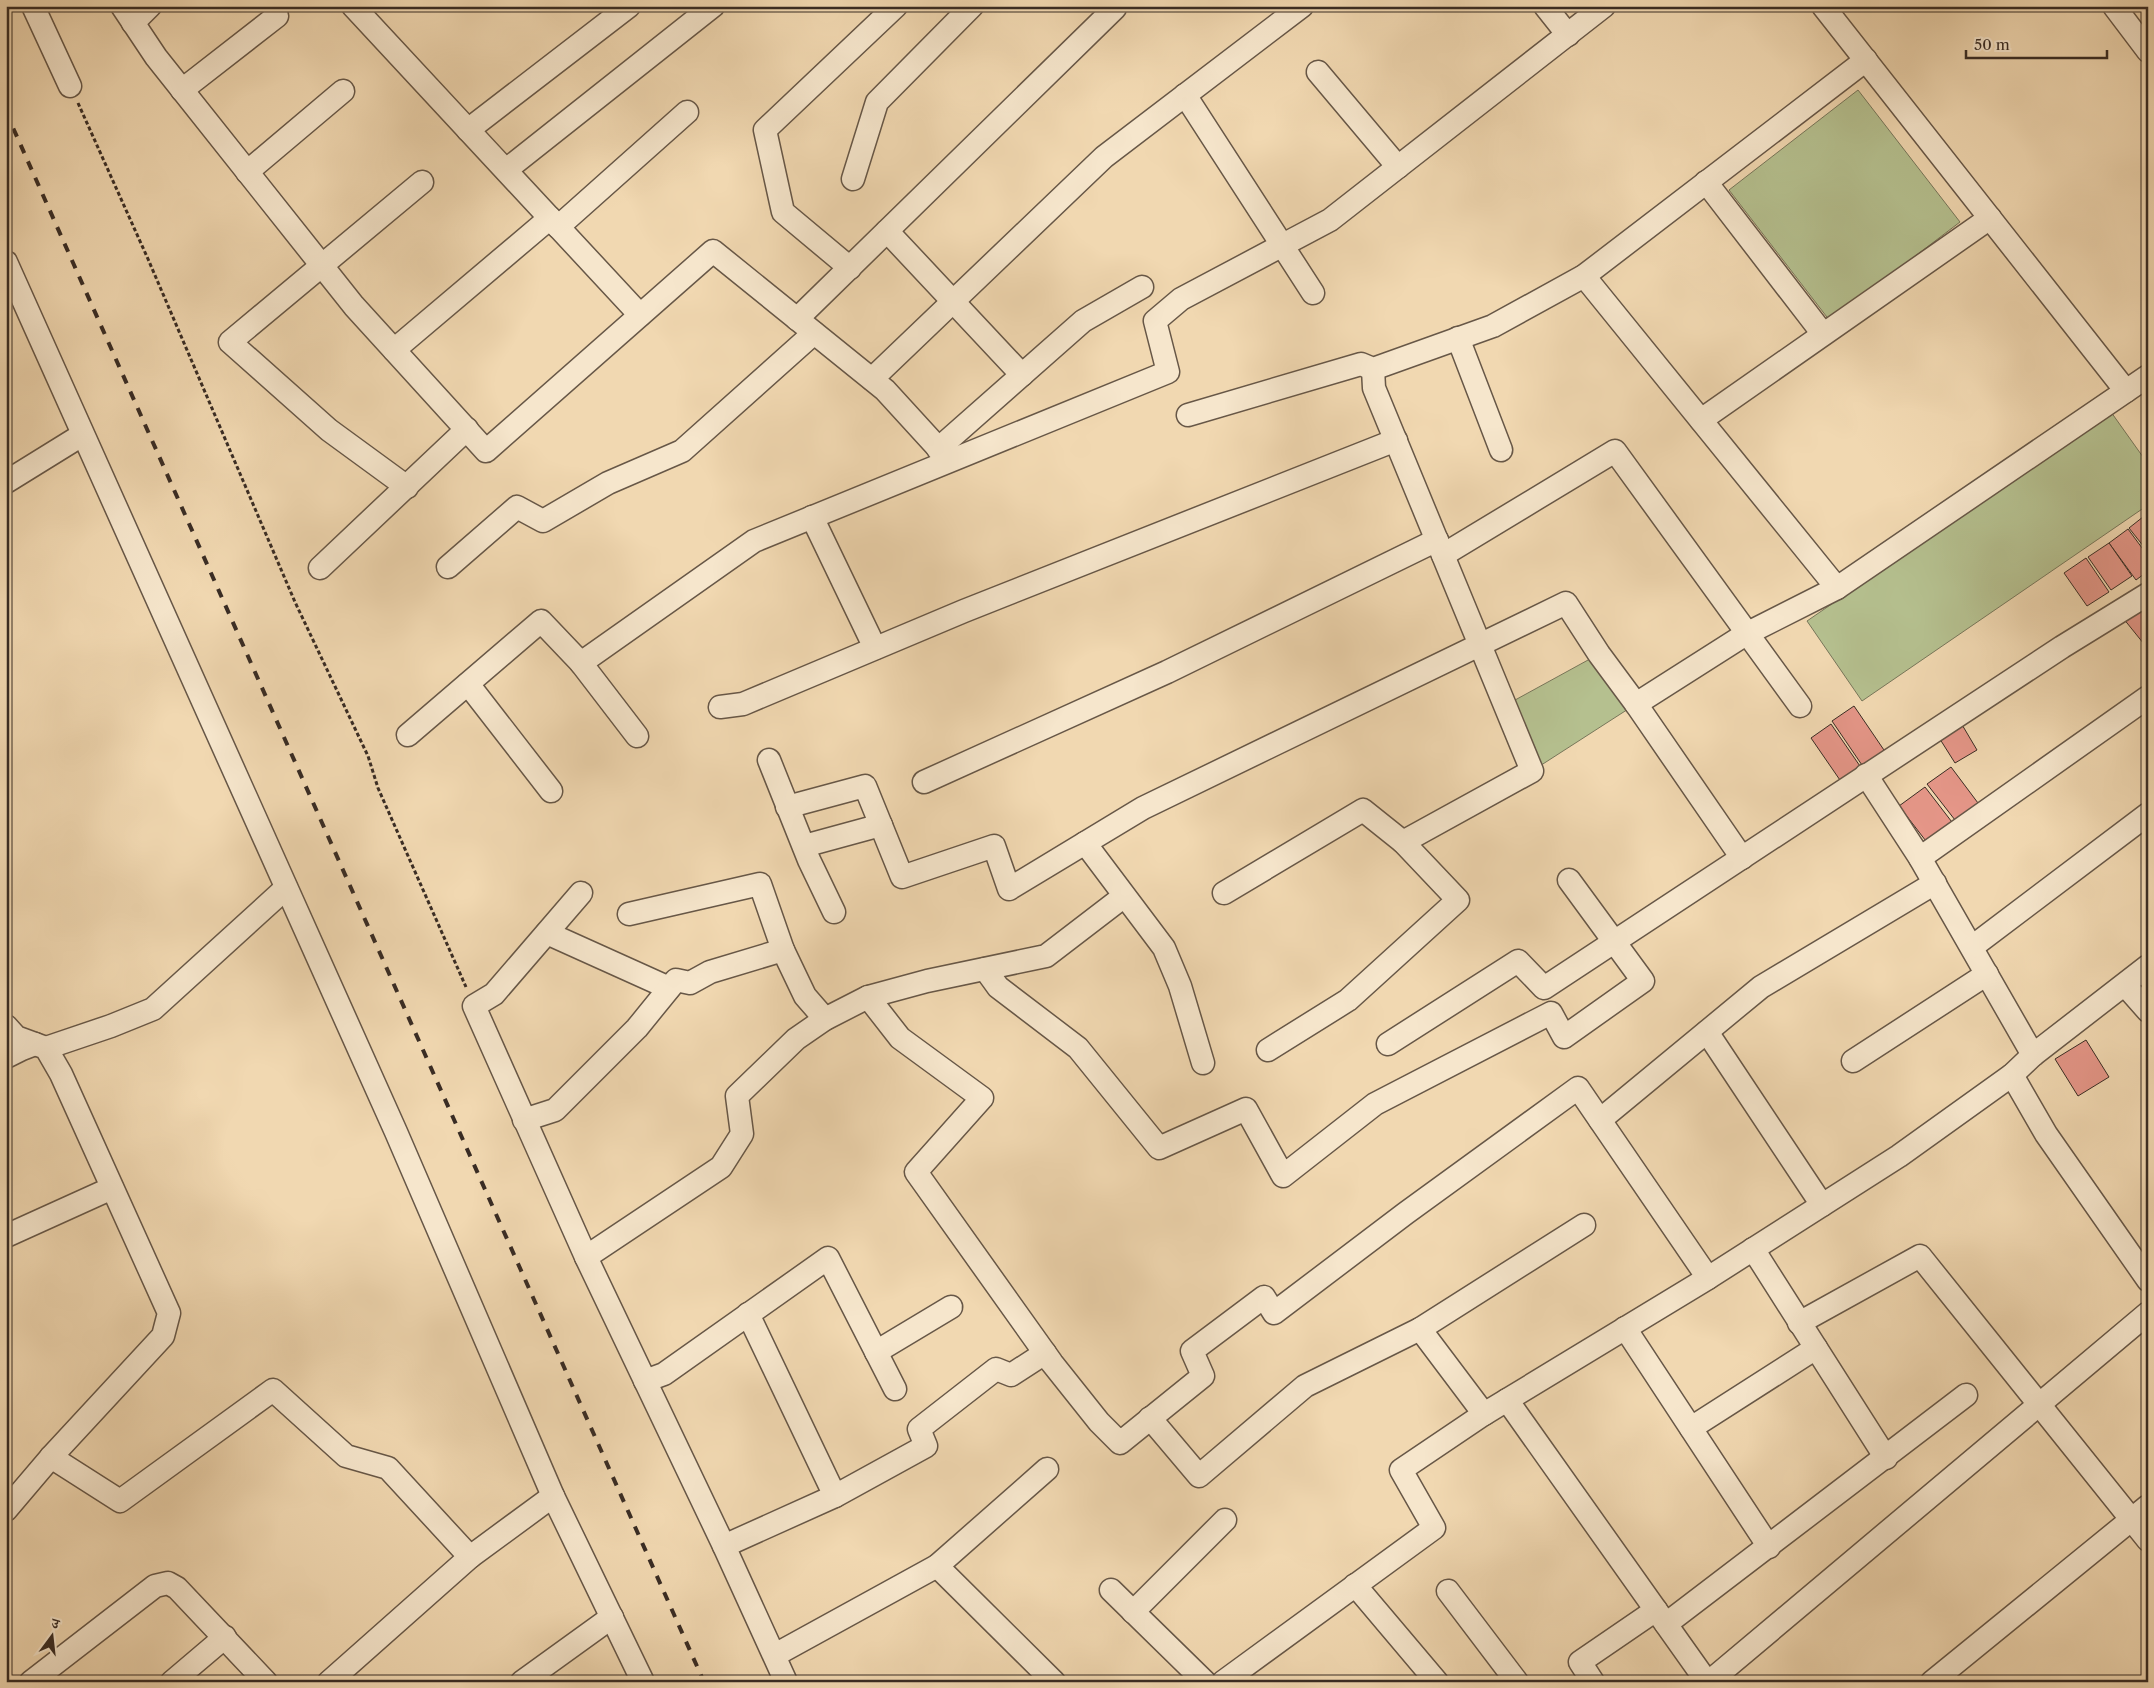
<svg xmlns="http://www.w3.org/2000/svg" width="2154" height="1688" viewBox="0 0 2154 1688" font-family="'Libre Caslon Text','Noto Serif Devanagari',serif">
  <style>
    .green { fill: #b5c08f; stroke: #77765a }
    .building { fill: #e59688; stroke: #392c24 }
    .lines { fill: none; stroke-linecap: round; stroke-linejoin: round }
    .minor-casing { stroke: #675747; stroke-width: 25 }
    .path { stroke: #392c24; stroke-width: 3; stroke-dasharray: 4 2.5; stroke-linecap: butt }
    .minor { stroke: #f6e6cc; stroke-width: 22 }
    .rail { stroke: #392c24; stroke-width: 4; stroke-dasharray: 9 9; stroke-linecap: butt }
  </style>
  <rect width="100%" height="100%" fill="#f1d8b1"/>
  <filter id="stains"><feTurbulence type="fractalNoise" baseFrequency=".004" numOctaves="4"/><feColorMatrix values="0 0 0 0 .2 0 0 0 0 .09 0 0 0 0 .02 0 0 0 .5 -.17"/></filter>
  <radialGradient id="worn" r=".72"><stop offset=".6" stop-color="#630" stop-opacity="0"/><stop offset="1" stop-color="#630" stop-opacity=".3"/></radialGradient>
  <g class="green">
    <polygon points="1858,90 1960,222 1830,321 1729,190"/>
    <polygon points="2111,412 2148,464 2148,505 1862,701 1807,621"/>
    <polygon points="1599,654 1636,704 1532,771 1506,705"/>
  </g>
  <g class="building">
    <polygon points="2148,513 2148,552 2129,528"/>
    <polygon points="2128,529 2148,556 2148,571 2136,580 2109,543"/>
    <polygon points="2109,543 2132,576 2111,590 2088,557"/>
    <polygon points="2086,558 2109,592 2087,606 2064,573"/>
    <polygon points="2142,603 2148,609 2148,649 2123,618"/>
    <polygon points="1854,706 1886,753 1864,768 1832,721"/>
    <polygon points="1961,723 1977,750 1955,763 1938,736"/>
    <polygon points="1831,724 1862,769 1842,783 1811,738"/>
    <polygon points="1951,767 1978,803 1955,820 1927,784"/>
    <polygon points="1925,787 1955,826 1929,845 1899,806"/>
    <polygon points="2086,1040 2109,1077 2078,1096 2055,1059"/>
  </g>
  <g class="lines">
    <g class="minor-casing">
      <g id="minor">
        <polyline points="33,6 70,86"/>
        <polyline points="122,6 156,57 354,306 486,451 713,251 885,390 949,460"/>
        <polyline points="353,6 640,315"/>
        <polyline points="1545,6 1568,35"/>
        <polyline points="1823,6 2126,391"/>
        <polyline points="2114,6 2148,51"/>
        <polyline points="133,23 150,6"/>
        <polyline points="1318,72 1398,167"/>
        <polyline points="182,90 277,16"/>
        <polyline points="1185,95 1313,293"/>
        <polyline points="468,130 629,6"/>
        <polyline points="506,170 713,6"/>
        <polyline points="247,172 343,91"/>
        <polyline points="853,179 877,102 972,6"/>
        <polyline points="1706,182 1823,334"/>
        <polyline points="558,227 687,112"/>
        <polyline points="887,231 1022,375"/>
        <polyline points="6,262 396,1132 553,1496 643,1682"/>
        <polyline points="850,268 783,212 765,130 896,6"/>
        <polyline points="1584,276 1837,588"/>
        <polyline points="797,319 1115,8 1114,6"/>
        <polyline points="1458,338 1501,450"/>
        <polyline points="394,350 550,218"/>
        <polyline points="1373,369 1374,388 1532,771 1403,842"/>
        <polyline points="872,379 1104,157 1302,6"/>
        <polyline points="1188,415 1361,364 1373,369 1493,326 1584,276 1866,60"/>
        <polyline points="1701,420 1990,218"/>
        <polyline points="938,449 1083,321 1142,287"/>
        <polyline points="6,482 82,435"/>
        <polyline points="407,487 329,430 230,342 422,182"/>
        <polyline points="812,517 875,648"/>
        <polyline points="1443,555 1615,451 1800,706"/>
        <polyline points="448,567 517,507 543,521 608,483 682,451 814,333"/>
        <polyline points="320,568 467,429"/>
        <polyline points="581,663 754,541 1168,372 1155,321 1181,299 1330,220 1604,6"/>
        <polyline points="468,684 551,791"/>
        <polyline points="1636,704 1746,634 1837,588 2148,376"/>
        <polyline points="720,707 743,704 964,611 1396,440"/>
        <polyline points="408,735 541,621 581,663 637,736"/>
        <polyline points="769,760 809,860 834,912"/>
        <polyline points="1866,775 1920,858 2033,1055"/>
        <polyline points="924,782 1167,672 1437,540"/>
        <polyline points="787,807 865,786 902,877 994,846 1009,889 1143,808 1566,603 1599,654 1636,704 1742,858"/>
        <polyline points="1085,843 1164,948 1180,986 1203,1063"/>
        <polyline points="804,846 881,825"/>
        <polyline points="1920,858 2148,697"/>
        <polyline points="581,893 494,994 474,1006 586,1257 724,1546 786,1682"/>
        <polyline points="1224,893 1363,810 1403,842 1458,900 1348,1000 1268,1050"/>
        <polyline points="629,914 760,884 783,950 805,996 825,1019"/>
        <polyline points="547,933 669,988"/>
        <polyline points="1972,947 2148,814"/>
        <polyline points="985,969 998,987 1078,1048 1159,1148 1246,1109 1283,1176 1375,1104 1551,1013 1564,1037 1643,981 1569,880"/>
        <polyline points="2125,985 2148,1011"/>
        <polyline points="868,997 900,1038 982,1098 916,1172 1052,1363 1099,1422 1120,1443 1203,1376 1192,1351 1264,1297 1274,1313 1406,1213 1578,1088 1708,1278"/>
        <polyline points="6,1026 16,1037 46,1048 61,1074 169,1313 163,1336 51,1457 6,1510"/>
        <polyline points="1707,1032 1822,1205"/>
        <polyline points="1388,1044 1518,961 1544,988 2062,647 2148,594"/>
        <polyline points="46,1048 111,1026 153,1009 286,888"/>
        <polyline points="6,1057 22,1049 35,1044"/>
        <polyline points="1853,1061 1987,974"/>
        <polyline points="2012,1075 2046,1134 2148,1280"/>
        <polyline points="524,1120 555,1110 637,1028 676,980 690,983 710,972 783,950"/>
        <polyline points="1600,1120 1761,987 1935,883"/>
        <polyline points="6,1236 112,1188"/>
        <polyline points="1753,1249 1886,1458"/>
        <polyline points="586,1257 721,1167 742,1134 737,1096 796,1039 825,1019 868,997 927,981 1046,956 1123,897"/>
        <polyline points="748,1314 835,1496"/>
        <polyline points="1799,1323 1920,1256 2148,1540"/>
        <polyline points="1625,1328 1769,1547"/>
        <polyline points="1420,1329 1484,1414 1708,1278 1899,1156 2012,1075 2033,1055 2148,966"/>
        <polyline points="876,1352 951,1307"/>
        <polyline points="645,1381 664,1374 828,1258 895,1389"/>
        <polyline points="1507,1400 1707,1682"/>
        <polyline points="1150,1418 1199,1476 1305,1386 1420,1329 1584,1225"/>
        <polyline points="1691,1428 1816,1348"/>
        <polyline points="51,1457 120,1501 273,1390 346,1456 388,1468 470,1557 553,1496"/>
        <polyline points="724,1546 835,1496 926,1446 919,1429 996,1369 1011,1375 1045,1353"/>
        <polyline points="937,1566 1054,1682"/>
        <polyline points="1355,1585 1437,1682"/>
        <polyline points="1111,1590 1205,1682"/>
        <polyline points="1448,1591 1517,1682"/>
        <polyline points="1133,1612 1225,1520"/>
        <polyline points="1666,1624 1966,1395"/>
        <polyline points="775,1655 937,1566 1047,1469"/>
        <polyline points="31,1682 155,1586 168,1583 177,1588 266,1682"/>
        <polyline points="172,1682 225,1637"/>
        <polyline points="329,1682 470,1557"/>
        <polyline points="522,1682 612,1617"/>
        <polyline points="1223,1682 1434,1528 1401,1470 1484,1414"/>
        <polyline points="1593,1682 1580,1662 1656,1610"/>
        <polyline points="1709,1682 2148,1313"/>
        <polyline points="1932,1682 2148,1506"/>
      </g>
    </g>
    <polyline class="path" points="78,103 148,259 295,602 368,756 378,788 466,987"/>
    <use href="#minor" class="minor"/>
    <polyline class="rail" points="6,112 704,1682"/>
  </g>
  <rect width="2154" height="1688" fill="none" stroke="#f1d8b1" stroke-width="25"/>
  <rect x="8" y="8" width="2139" height="1673" fill="none" stroke="#392c24" stroke-width="2.5"/>
  <rect x="12" y="12" width="2129" height="1663" fill="none" stroke="#392c24"/>
  <g transform="translate(52 1636) rotate(15)" stroke="#f6e6cc" stroke-width="4" paint-order="stroke">
  <path d="M0-4L9 19L0 12L-9 19Z" fill="#392c24"/>
  <text y="-8" font-size="14" font-weight="bold" text-anchor="middle" fill="#392c24">उ</text>
  </g>
  <path d="M1966 50v8h141v-8" fill="none" stroke="#392c24" stroke-width="2.5"/>
  <text x="1974" y="50" font-size="15" fill="#392c24" stroke="#f6e6cc" stroke-width="4" paint-order="stroke">50 m</text>
  <rect width="100%" height="100%" filter="url(#stains)"/>
  <rect width="100%" height="100%" fill="url(#worn)"/>
</svg>
